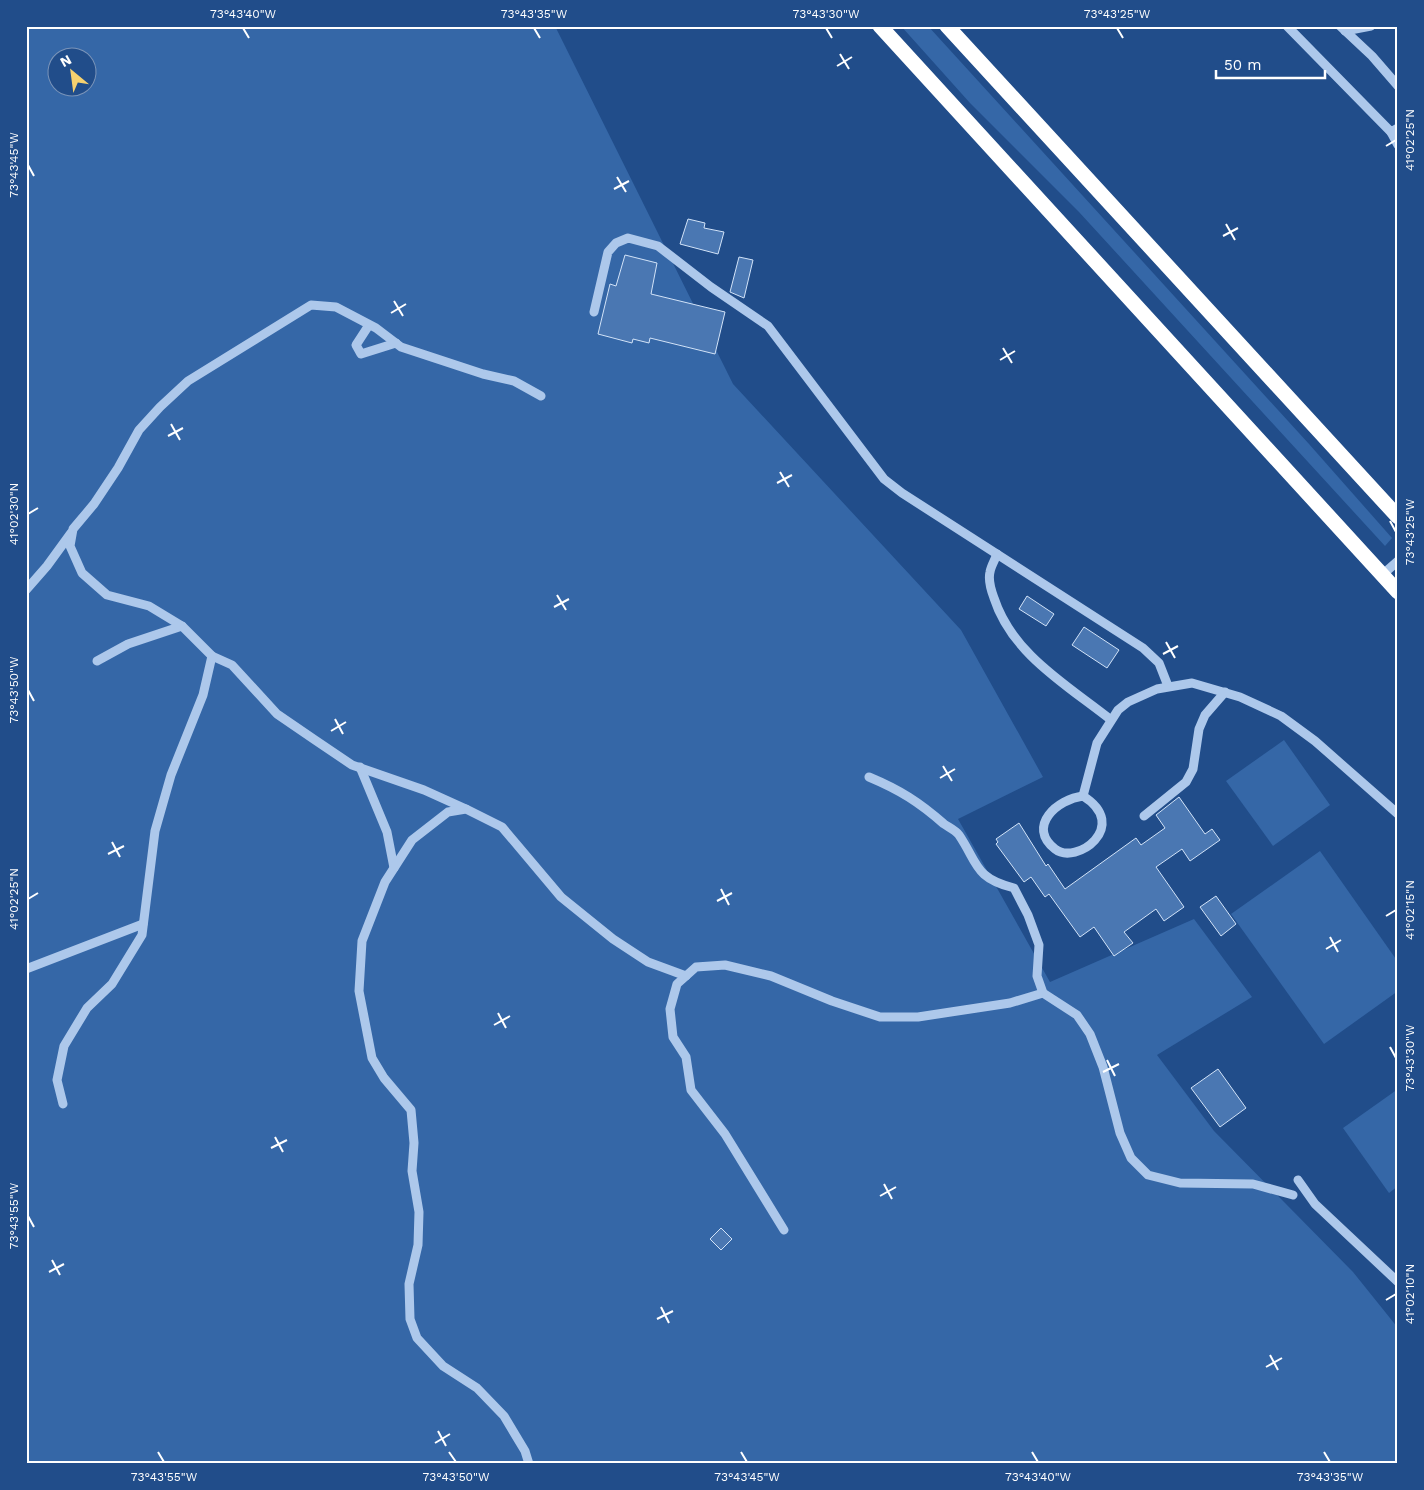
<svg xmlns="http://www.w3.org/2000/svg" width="1424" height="1490" viewBox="0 0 1424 1490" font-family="'Work Sans',sans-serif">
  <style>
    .green { fill: #3567a7; fill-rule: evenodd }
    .building { fill: #4a77b2; stroke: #d2e3f8 }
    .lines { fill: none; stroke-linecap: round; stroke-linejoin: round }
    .minor { stroke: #adc8eb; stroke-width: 9 }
    .highway { stroke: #fff; stroke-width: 15 }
    .ticks { fill: none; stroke: #fff; stroke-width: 2 }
    .neatline { fill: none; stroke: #fff; stroke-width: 2 }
    .ticks-label { font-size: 12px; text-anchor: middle; fill: #fff }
  </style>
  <rect width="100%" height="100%" fill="#214d8a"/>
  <g class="green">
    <path d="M26,26H555L733,384L961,630L1043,777L958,819L1050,982L1194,919L1252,997L1157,1055L1214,1131L1353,1272L1398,1328V1464H26ZM58,58H88V88H58Z"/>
    <polygon points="901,26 928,26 1309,444 1392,538 1385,546 1079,212 970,103"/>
    <polygon points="1284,740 1330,805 1273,846 1226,781"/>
    <polygon points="1320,851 1398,962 1398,991 1324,1044 1231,914"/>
    <polygon points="1398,1089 1398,1186 1389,1193 1343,1128"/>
  </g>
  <g class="building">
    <polygon points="688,219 705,223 704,228 724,232 718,254 680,244"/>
    <polygon points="625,255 657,263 651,294 725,312 715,354 650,338 649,343 633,339 632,343 598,334 610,284 616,286"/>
    <polygon points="739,257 753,260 744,298 730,292"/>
    <polygon points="1027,596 1054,614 1046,626 1019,609"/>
    <polygon points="1084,627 1119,650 1107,668 1072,645"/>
    <polygon points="1179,797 1205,834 1212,829 1220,840 1190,861 1182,849 1156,867 1184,907 1164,921 1156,909 1124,932 1133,943 1114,956 1094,927 1080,937 1049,894 1045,897 1031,877 1024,882 996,844 998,842 996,839 1019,823 1046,866 1048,864 1065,889 1136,838 1141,845 1165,828 1156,815"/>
    <polygon points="1216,896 1236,924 1221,936 1200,907"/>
    <polygon points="1218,1069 1246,1108 1220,1127 1191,1088"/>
    <polygon points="721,1228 732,1239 721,1250 710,1239"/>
  </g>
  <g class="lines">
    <g class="minor">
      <polyline points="1287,26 1391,132 1398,128"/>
      <polyline points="1340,26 1372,56 1398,86"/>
      <polyline points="1345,31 1371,26"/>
      <polyline points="1391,132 1398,145"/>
      <polyline points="594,312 608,252 616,243 628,238 658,246 711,287 768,326 884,479 902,493 1143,648 1159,663 1168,686"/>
      <polyline points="369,325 356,345 361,354 396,343"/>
      <path d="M997,554C995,560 991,566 990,572C988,580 991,590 994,598C1012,654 1067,685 1111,720"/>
      <polyline points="1382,575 1398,561"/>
      <polyline points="26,590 47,566 71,533"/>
      <polyline points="97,661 128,644 182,626"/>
      <polyline points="360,767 387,832 394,868"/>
      <path d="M869,777C900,790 919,802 944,824C948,827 955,830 959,835C978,863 974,878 1014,888L1028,915L1039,945L1037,976L1043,993L1077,1015L1090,1034L1103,1067L1120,1133L1131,1158L1148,1175L1180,1183L1253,1184L1293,1195"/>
      <polyline points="1083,796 1097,743 1118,710 1128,702 1157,689 1192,683 1240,697 1281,716 1315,741 1398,814"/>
      <path d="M1083,796C1131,826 1076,866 1055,849C1026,826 1058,799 1083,796Z"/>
      <polyline points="466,809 424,790 352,765 315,740 277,714 232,665 212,656 182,626 149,606 107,595 82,573 70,546 73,529 94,504 118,468 139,430 160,407 188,381 311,305 336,307 376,328 401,347 483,374 514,381 541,396"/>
      <polyline points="1144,816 1186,782 1193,769 1199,729 1205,715 1225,692"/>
      <polyline points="26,969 143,924"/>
      <polyline points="63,1104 57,1080 64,1046 87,1008 112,984 142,935 155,831 171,775 203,695 212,656"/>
      <polyline points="1298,1180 1315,1204 1398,1282"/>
      <polyline points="784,1230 725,1134 691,1090 686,1057 673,1037 670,1009 677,984 696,967 725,965 771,976 832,1001 880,1017 918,1017 1010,1003 1043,993"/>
      <polyline points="529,1464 525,1451 504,1416 477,1388 443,1366 417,1338 410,1319 409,1284 418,1245 419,1212 412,1171 414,1143 411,1110 384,1078 372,1058 359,991 362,941 385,882 412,840 448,812 466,809 502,827 561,897 613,939 648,962 686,976"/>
    </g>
    <g class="highway">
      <polyline points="880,26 1398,592"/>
      <polyline points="947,26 1398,517"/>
    </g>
  </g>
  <path class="ticks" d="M243,28L249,38M534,28L540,38M826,28L832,38M1117,28L1123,38M840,54L849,69M837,66L852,57M1386,146L1396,140M28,165L34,176M617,177L626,192M614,189L629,181M1226,224L1235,240M1223,236L1238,228M394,301L403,316M391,313L406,304M1003,348L1012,363M1000,360L1015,351M171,424L180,440M168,436L183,428M780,472L789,487M777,483L792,475M28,514L38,508M1390,521L1396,532M557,595L566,610M554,607L569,599M1166,642L1175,658M1163,654L1178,646M28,690L34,701M335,719L343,734M331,731L346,722M943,766L952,781M940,778L955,769M112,842L120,857M108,854L124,846M721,889L729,905M28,899L38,893M717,901L732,893M1386,916L1396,910M1330,937L1338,952M1326,949L1341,940M498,1013L506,1028M494,1025L510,1016M1390,1047L1396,1058M1107,1060L1115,1076M1103,1072L1119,1064M275,1137L283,1152M271,1148L287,1140M884,1184L892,1199M880,1196L896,1187M28,1216L34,1227M52,1260L60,1275M49,1272L64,1264M1386,1300L1396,1294M661,1307L669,1323M657,1319L673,1311M1270,1355L1278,1370M1266,1367L1282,1358M438,1431L446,1446M435,1443L450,1434M158,1452L164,1462M449,1452L456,1462M741,1452L747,1462M1032,1452L1038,1462M1324,1452L1330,1462"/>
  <rect width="1424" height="1490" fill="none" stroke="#214d8a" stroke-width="55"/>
  <g transform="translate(72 72) rotate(331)"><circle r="24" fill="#214d8a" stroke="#7a94b9"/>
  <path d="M0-4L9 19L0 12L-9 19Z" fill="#f7d26f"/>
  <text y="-8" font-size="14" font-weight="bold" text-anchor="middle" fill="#ffffff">N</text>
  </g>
  <path d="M1216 70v8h109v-8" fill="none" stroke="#ffffff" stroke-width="2.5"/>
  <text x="1224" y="70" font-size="15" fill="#ffffff" stroke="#214d8a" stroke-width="4" paint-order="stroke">50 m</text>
  <rect x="28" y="28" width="1368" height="1434" class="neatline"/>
  <g class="ticks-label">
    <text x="243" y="18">73°43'40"W</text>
    <text x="534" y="18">73°43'35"W</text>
    <text x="826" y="18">73°43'30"W</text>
    <text x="1117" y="18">73°43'25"W</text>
    <text transform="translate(1410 140) rotate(-90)" y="4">41°02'25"N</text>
    <text transform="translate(14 165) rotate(-90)" y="4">73°43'45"W</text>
    <text transform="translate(14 514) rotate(-90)" y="4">41°02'30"N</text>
    <text transform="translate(1410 532) rotate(-90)" y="4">73°43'25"W</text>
    <text transform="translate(14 690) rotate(-90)" y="4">73°43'50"W</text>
    <text transform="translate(14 899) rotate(-90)" y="4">41°02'25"N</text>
    <text transform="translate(1410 910) rotate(-90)" y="4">41°02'15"N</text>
    <text transform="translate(1410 1058) rotate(-90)" y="4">73°43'30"W</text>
    <text transform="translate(14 1216) rotate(-90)" y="4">73°43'55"W</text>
    <text transform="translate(1410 1294) rotate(-90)" y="4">41°02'10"N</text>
    <text x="164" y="1481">73°43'55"W</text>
    <text x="456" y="1481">73°43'50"W</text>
    <text x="747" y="1481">73°43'45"W</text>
    <text x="1038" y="1481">73°43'40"W</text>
    <text x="1330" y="1481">73°43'35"W</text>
  </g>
</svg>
